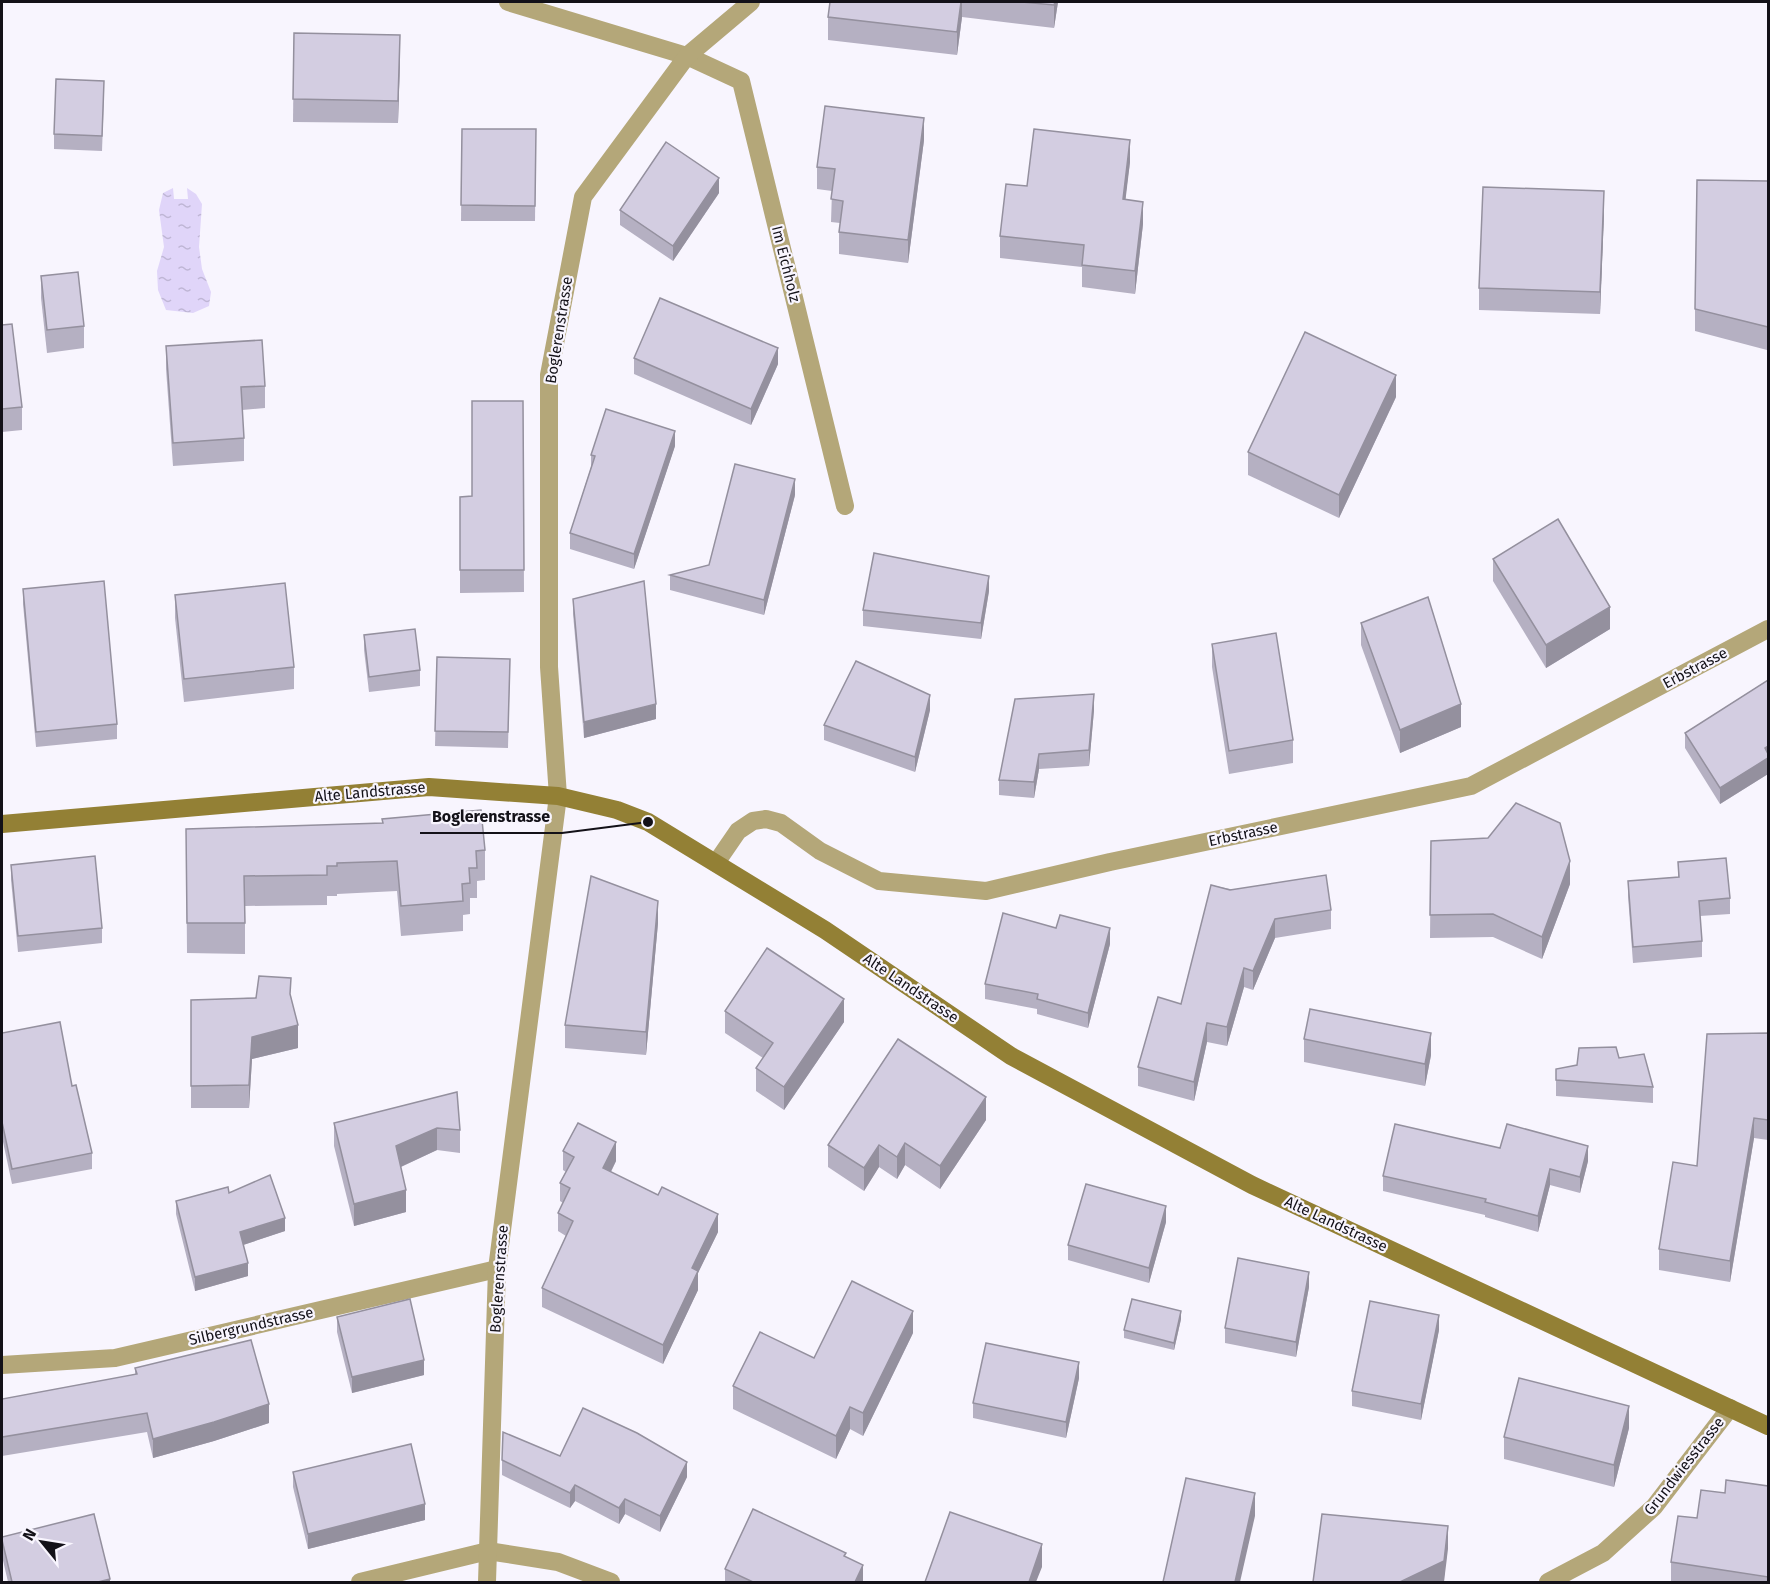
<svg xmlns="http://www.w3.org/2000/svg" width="1770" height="1584" viewBox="0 0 1770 1584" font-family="'Fira Sans',sans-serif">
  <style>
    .water { fill: url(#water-ripples) }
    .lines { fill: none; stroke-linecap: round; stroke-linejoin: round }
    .street { stroke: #b4a779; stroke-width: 18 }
    .secondary { stroke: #938035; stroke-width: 18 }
    .wall { fill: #b5b0c2 }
    .shaded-wall { fill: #94909e }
    .building { fill: #d3cde1; stroke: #94909e; stroke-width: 1.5 }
    .labels { text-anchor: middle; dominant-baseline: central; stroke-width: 4.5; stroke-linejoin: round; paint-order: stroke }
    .street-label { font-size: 15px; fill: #131118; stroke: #f8f5fe }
    .leader { fill: none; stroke: #131118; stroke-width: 2 }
    .callout-dot { fill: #131118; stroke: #f8f5fe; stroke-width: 2 }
    .callout-label { font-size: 16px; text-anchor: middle; font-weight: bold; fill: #131118; stroke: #f8f5fe; stroke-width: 4.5; stroke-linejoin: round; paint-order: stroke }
  </style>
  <defs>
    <pattern id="water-ripples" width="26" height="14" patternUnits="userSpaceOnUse" patternTransform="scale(1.5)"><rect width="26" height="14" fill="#e0d5f9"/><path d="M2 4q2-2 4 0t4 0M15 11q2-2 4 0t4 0" fill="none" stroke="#bfb6d5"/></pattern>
  </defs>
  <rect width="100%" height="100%" fill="#f8f5fe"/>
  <polygon class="water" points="173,188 174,199 188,199 187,188 196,194 202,204 199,247 202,269 211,292 209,306 193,313 166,310 158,290 157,271 164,247 159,210 163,193"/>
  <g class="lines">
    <g class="street">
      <polyline points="508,2 687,56 741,81 845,506"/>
      <polyline points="716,863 738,831 753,821 766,819 781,823 820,851 879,881 986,891 1110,862 1471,786 1768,629"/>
      <polyline points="2,1365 115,1358 497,1269"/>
      <polyline points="360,1582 488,1551 558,1562 611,1582"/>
      <polyline points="487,1582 497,1269 558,796 549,667 549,375 583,197 687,56 751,2"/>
      <polyline points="1548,1582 1603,1553 1654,1507 1730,1408"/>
    </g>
    <polyline class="secondary" points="2,824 429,787 558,796 617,810 648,822 825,930 1011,1056 1252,1185 1768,1426"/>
  </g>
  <g class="wall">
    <polygon points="830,2 1058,2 1054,28 962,17 957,55 828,40 828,17"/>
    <polygon points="294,33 400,57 398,123 293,122"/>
    <polygon points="104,96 102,151 54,149 54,134"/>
    <polygon points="462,129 536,129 535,221 461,221"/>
    <polygon points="924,140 908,263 839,254 839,232 840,223 831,222 832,191 817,189 817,167"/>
    <polygon points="1130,162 1125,199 1143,224 1135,294 1082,287 1082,267 1000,258 1000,236 1027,186"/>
    <polygon points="1768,181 1768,350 1767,350 1695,331 1695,309"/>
    <polygon points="719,193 673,261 620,225 620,210"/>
    <polygon points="1604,214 1600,314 1479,310 1479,288"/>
    <polygon points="41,276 84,326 84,348 47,353 41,298"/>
    <polygon points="2,325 22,407 22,430 2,432"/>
    <polygon points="166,346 265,386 265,408 242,410 244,438 244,461 173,466 166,369"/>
    <polygon points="634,358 778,364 751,425 634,374"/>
    <polygon points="1396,397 1339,518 1248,475 1248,452"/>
    <polygon points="523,401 524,592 460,593 460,497 472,496"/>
    <polygon points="675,446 634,569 570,549 570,533 591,467 591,455"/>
    <polygon points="795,495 764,615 670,590 670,575 709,565"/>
    <polygon points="1493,559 1610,629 1546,668 1493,581"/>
    <polygon points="23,589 117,724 117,739 36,747 23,604"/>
    <polygon points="989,591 981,639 863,626 863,610"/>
    <polygon points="175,595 294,667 294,689 184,702 175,618"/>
    <polygon points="573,599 656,719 584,738 573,614"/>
    <polygon points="1361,623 1461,727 1400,753 1361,645"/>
    <polygon points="364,635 420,670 420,686 369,692 364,650"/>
    <polygon points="1212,644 1293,740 1293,763 1229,774 1212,667"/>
    <polygon points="437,657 510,659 508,748 435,746"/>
    <polygon points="1768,680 1768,774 1720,804 1685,748 1685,733"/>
    <polygon points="930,710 915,772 824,740 824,725"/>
    <polygon points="1094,710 1089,766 1039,769 1034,798 999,795 999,780"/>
    <polygon points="186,829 485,850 485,880 477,881 477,898 470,898 470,914 463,915 463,931 401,936 397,891 337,894 337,896 327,896 327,905 245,906 245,954 187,953"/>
    <polygon points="1431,841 1570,884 1542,959 1493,937 1430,938"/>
    <polygon points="1678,862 1730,898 1730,914 1700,916 1702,941 1702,957 1633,963 1628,896 1628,881 1678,877"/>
    <polygon points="11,865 102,928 102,943 18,952 11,880"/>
    <polygon points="1211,885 1331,910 1331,929 1275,938 1253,990 1244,987 1227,1046 1207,1042 1194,1101 1138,1086 1138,1067 1181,1004"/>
    <polygon points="658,923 646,1055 565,1048 565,1025"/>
    <polygon points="1110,944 1088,1028 1037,1014 1037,1009 985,999 985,984"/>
    <polygon points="291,996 298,1048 252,1059 249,1108 191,1108 191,1000"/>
    <polygon points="725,1011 844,1022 784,1110 756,1091 756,1068 763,1058 725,1033"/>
    <polygon points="2,1033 72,1086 92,1153 92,1169 12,1184 2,1137"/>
    <polygon points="1768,1033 1768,1140 1754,1138 1730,1282 1659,1270 1659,1249 1697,1166"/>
    <polygon points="1304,1039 1431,1055 1425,1086 1304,1062"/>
    <polygon points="1619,1058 1653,1087 1653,1103 1556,1096 1556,1069"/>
    <polygon points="457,1092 460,1130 460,1153 437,1150 401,1167 406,1212 354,1226 334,1146 334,1123"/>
    <polygon points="986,1120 940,1189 905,1165 897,1179 879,1167 864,1191 828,1167 828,1145"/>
    <polygon points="1500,1148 1588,1161 1580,1193 1550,1185 1538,1232 1485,1217 1485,1215 1383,1191 1383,1176"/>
    <polygon points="563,1151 616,1161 611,1172 718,1232 698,1273 698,1290 663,1364 542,1307 542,1288 566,1236 558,1231 558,1213 563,1203 560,1201 560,1183 566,1172 563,1170"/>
    <polygon points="229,1193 285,1231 243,1245 248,1276 195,1291 176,1214 176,1201"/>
    <polygon points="1166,1222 1149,1283 1068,1260 1068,1245"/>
    <polygon points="1309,1287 1296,1357 1225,1343 1225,1328"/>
    <polygon points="337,1317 424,1375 352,1393 337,1332"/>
    <polygon points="1181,1319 1174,1350 1124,1338 1124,1330"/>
    <polygon points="1439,1330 1421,1420 1352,1406 1352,1391"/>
    <polygon points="913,1333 863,1436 850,1429 836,1459 733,1409 733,1386 814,1358"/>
    <polygon points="135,1368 269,1423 214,1441 153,1458 147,1432 2,1456 2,1399 135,1375"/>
    <polygon points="1079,1378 1066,1438 973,1418 973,1403"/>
    <polygon points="1629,1428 1614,1487 1504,1459 1504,1437"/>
    <polygon points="560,1456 687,1477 660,1532 625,1514 619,1524 575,1501 570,1508 502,1475 502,1460"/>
    <polygon points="293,1472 425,1520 308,1549 293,1487"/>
    <polygon points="1768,1486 1768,1582 1671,1582 1671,1562 1697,1518 1725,1493"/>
    <polygon points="2,1537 110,1582 8,1582 2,1556"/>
    <polygon points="846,1557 863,1582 725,1582 725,1569"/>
  </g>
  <g class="shaded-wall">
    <polygon points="961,2 962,2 962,17 957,55 957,32"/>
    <polygon points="1055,2 1058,2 1054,28 1054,5"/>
    <polygon points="400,35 400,57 398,123 398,101"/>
    <polygon points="924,118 924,140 908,263 908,240"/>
    <polygon points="1130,140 1130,162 1123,221 1123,199"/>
    <polygon points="719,178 719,193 673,261 673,246"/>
    <polygon points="1604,191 1604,214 1600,314 1600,292"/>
    <polygon points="1143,202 1143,224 1135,294 1135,271"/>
    <polygon points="1768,327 1768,350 1767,350 1767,328"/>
    <polygon points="778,348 778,364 751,425 751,409"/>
    <polygon points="1396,375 1396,397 1339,518 1339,495"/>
    <polygon points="675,431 675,446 634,569 634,554"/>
    <polygon points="795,479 795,495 764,615 764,600"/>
    <polygon points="989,576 989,591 981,639 981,623"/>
    <polygon points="1610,607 1610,629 1546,668 1546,645"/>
    <polygon points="1094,694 1094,710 1089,766 1089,750"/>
    <polygon points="930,695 930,710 915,772 915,757"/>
    <polygon points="656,704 656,719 584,738 584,722"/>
    <polygon points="1461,704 1461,727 1400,753 1400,730"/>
    <polygon points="1768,746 1768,774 1720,804 1720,788 1765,748"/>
    <polygon points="1039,754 1039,769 1034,798 1034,782"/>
    <polygon points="1570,861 1570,884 1542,959 1542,937"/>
    <polygon points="658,901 658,923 646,1055 646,1032"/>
    <polygon points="1275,919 1275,938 1253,990 1253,971"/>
    <polygon points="1110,928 1110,944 1088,1028 1088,1013"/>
    <polygon points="1244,968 1244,987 1227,1046 1227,1027"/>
    <polygon points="844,999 844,1022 784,1110 784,1087"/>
    <polygon points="1207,1023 1207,1042 1194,1101 1194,1082"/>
    <polygon points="298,1025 298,1048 252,1059 249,1108 249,1085 252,1037"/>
    <polygon points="1431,1033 1431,1055 1425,1086 1425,1064"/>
    <polygon points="986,1097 986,1120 940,1189 940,1166"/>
    <polygon points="1754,1118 1754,1138 1730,1282 1730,1261"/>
    <polygon points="437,1128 437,1150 396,1169 396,1146"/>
    <polygon points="616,1142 616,1161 603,1187 603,1168"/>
    <polygon points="905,1143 905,1165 897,1179 897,1157"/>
    <polygon points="879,1145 879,1167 864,1191 864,1168"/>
    <polygon points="1588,1146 1588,1161 1580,1193 1580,1177"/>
    <polygon points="1550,1169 1550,1185 1538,1232 1538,1216"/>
    <polygon points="406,1190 406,1212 354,1226 354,1204"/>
    <polygon points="1166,1206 1166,1222 1149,1283 1149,1268"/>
    <polygon points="718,1214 718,1232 698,1273 698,1290 663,1364 663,1345 692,1268"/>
    <polygon points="285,1218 285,1231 240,1246 240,1232"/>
    <polygon points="248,1263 248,1276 195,1291 195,1277"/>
    <polygon points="1309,1272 1309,1287 1296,1357 1296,1342"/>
    <polygon points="913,1311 913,1333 863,1436 863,1413"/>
    <polygon points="1181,1311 1181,1319 1174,1350 1174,1343"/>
    <polygon points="1439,1315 1439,1330 1421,1420 1421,1404"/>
    <polygon points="424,1360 424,1375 352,1393 352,1377"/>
    <polygon points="1079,1362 1079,1378 1066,1438 1066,1422"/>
    <polygon points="269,1404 269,1423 214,1441 153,1458 153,1439"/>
    <polygon points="1629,1406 1629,1428 1614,1487 1614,1465"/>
    <polygon points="850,1407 850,1429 836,1459 836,1436"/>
    <polygon points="687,1462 687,1477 660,1532 660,1516"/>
    <polygon points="575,1485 575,1501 570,1508 570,1493"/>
    <polygon points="1255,1493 1255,1516 1240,1582 1235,1582"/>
    <polygon points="625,1499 625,1514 619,1524 619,1508"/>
    <polygon points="425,1504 425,1520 308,1549 308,1534"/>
    <polygon points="1448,1526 1448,1549 1444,1582 1400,1582"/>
    <polygon points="1042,1544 1042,1567 1036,1582 1029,1582"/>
    <polygon points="863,1565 863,1582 855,1582"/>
    <polygon points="110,1579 110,1582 98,1582"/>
  </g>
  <g class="building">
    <polygon points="830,2 961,2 957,32 828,17"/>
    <polygon points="1022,2 1055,2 1054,5"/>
    <polygon points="294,33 400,35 398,101 293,99"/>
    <polygon points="56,79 104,81 102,136 54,134"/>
    <polygon points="825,106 924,118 908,240 839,232 843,201 831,199 835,169 817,167"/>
    <polygon points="462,129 536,129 535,206 461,205"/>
    <polygon points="1034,129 1130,140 1123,199 1143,202 1135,271 1082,265 1084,245 1000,236 1006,184 1027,186"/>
    <polygon points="666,142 719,178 673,246 620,210"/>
    <polygon points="1697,180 1768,181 1768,327 1695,309"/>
    <polygon points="1483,187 1604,191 1600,292 1479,288"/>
    <polygon points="78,272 84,326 47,330 41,276"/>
    <polygon points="660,298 778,348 751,409 634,358"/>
    <polygon points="12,324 22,407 2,409 2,325"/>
    <polygon points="1305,332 1396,375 1339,495 1248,452"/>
    <polygon points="262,340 265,386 241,387 244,438 173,443 166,346"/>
    <polygon points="472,401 523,401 524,570 460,570 460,497 472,496"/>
    <polygon points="606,409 675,431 634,554 570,533 595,456 591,455"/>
    <polygon points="735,464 795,479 764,600 670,575 709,565"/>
    <polygon points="1558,519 1610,607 1546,645 1493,559"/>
    <polygon points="874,553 989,576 981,623 863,610"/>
    <polygon points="104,581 117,724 36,732 23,589"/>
    <polygon points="644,581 656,704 584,722 573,599"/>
    <polygon points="285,583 294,667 184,679 175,595"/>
    <polygon points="1428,597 1461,704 1400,730 1361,623"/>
    <polygon points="415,629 420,670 369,677 364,635"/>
    <polygon points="1276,633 1293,740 1229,751 1212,644"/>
    <polygon points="437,657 510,659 508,732 435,731"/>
    <polygon points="856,661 930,695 915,757 824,725"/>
    <polygon points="1768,680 1768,746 1765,748 1768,754 1768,758 1720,788 1685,733"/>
    <polygon points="1094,694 1089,750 1039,754 1034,782 999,780 1015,699"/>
    <polygon points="1516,803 1560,823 1570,861 1542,937 1493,914 1430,915 1431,841 1488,838"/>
    <polygon points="481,810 485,850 476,851 477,868 469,868 470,883 462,884 463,901 401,906 397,861 337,863 337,866 327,866 327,875 244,876 245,923 187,923 186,829 383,823 382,819"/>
    <polygon points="95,856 102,928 18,936 11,865"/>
    <polygon points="1726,858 1730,898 1699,901 1702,941 1633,947 1628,881 1679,877 1678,862"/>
    <polygon points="1326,875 1331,910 1275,919 1253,971 1244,968 1227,1027 1207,1023 1194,1082 1138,1067 1158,997 1181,1004 1211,885 1230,890"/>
    <polygon points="591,876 658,901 646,1032 565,1025"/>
    <polygon points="1003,913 1056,928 1060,915 1110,928 1088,1013 1037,999 1038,994 985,984"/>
    <polygon points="767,948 844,999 784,1087 756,1068 773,1043 725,1011"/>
    <polygon points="259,976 291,978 290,994 298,1025 252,1037 249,1085 191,1086 191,1000 256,998"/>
    <polygon points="1310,1009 1431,1033 1425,1064 1304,1039"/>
    <polygon points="60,1022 72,1086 76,1085 92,1153 12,1169 2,1122 2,1033"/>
    <polygon points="1768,1033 1768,1120 1754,1118 1730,1261 1659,1249 1673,1162 1697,1166 1707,1034"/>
    <polygon points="898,1039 986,1097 940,1166 905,1143 897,1157 879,1145 864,1168 828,1145"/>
    <polygon points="1616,1047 1619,1058 1644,1054 1653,1087 1556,1080 1556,1069 1577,1065 1579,1048"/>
    <polygon points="457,1092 460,1130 437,1128 396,1146 406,1190 354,1204 334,1123"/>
    <polygon points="578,1123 616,1142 603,1168 658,1195 662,1187 718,1214 692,1268 698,1271 663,1345 542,1288 573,1221 558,1213 570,1188 560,1183 574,1157 563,1151"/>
    <polygon points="1395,1124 1500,1148 1507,1124 1588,1146 1580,1177 1550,1169 1538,1216 1485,1202 1486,1199 1383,1176"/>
    <polygon points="270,1175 285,1218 240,1232 248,1263 195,1277 176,1201 228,1187 229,1193"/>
    <polygon points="1086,1184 1166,1206 1149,1268 1068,1245"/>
    <polygon points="1238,1258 1309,1272 1296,1342 1225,1328"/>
    <polygon points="852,1281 913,1311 863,1413 850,1407 836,1436 733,1386 760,1332 814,1358"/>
    <polygon points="410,1299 424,1360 352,1377 337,1317"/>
    <polygon points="1132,1299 1181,1311 1174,1343 1124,1330"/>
    <polygon points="1370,1301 1439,1315 1421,1404 1352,1391"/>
    <polygon points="251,1340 269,1404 214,1422 153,1439 147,1413 2,1437 2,1399 137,1374 135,1368"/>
    <polygon points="986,1343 1079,1362 1066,1422 973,1403"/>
    <polygon points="1519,1378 1629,1406 1614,1465 1504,1437"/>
    <polygon points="583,1408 637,1433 687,1462 660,1516 625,1499 619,1508 575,1485 570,1493 502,1460 503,1432 560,1456"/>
    <polygon points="411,1444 425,1504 308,1534 293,1472"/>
    <polygon points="1186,1478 1255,1493 1235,1582 1163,1582"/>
    <polygon points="1726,1480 1768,1486 1768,1577 1671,1562 1678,1516 1697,1518 1701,1490 1725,1493"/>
    <polygon points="753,1509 846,1553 844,1556 863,1565 855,1582 753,1582 725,1569"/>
    <polygon points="950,1512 1042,1544 1029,1582 925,1582"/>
    <polygon points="94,1514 110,1579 98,1582 12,1582 2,1540 2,1537"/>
    <polygon points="1322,1514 1448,1526 1444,1561 1400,1582 1313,1582"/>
  </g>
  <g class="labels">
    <g class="street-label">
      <text transform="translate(786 264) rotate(76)">Im Eichholz</text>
      <text transform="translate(559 330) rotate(-81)">Boglerenstrasse</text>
      <text transform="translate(1695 668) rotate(-28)">Erbstrasse</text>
      <text transform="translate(370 792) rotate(-5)">Alte Landstrasse</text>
      <text transform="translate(1243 834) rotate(-12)">Erbstrasse</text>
      <text transform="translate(911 988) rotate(34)">Alte Landstrasse</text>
      <text transform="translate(1336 1224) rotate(25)">Alte Landstrasse</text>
      <text transform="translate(499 1279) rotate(-86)">Boglerenstrasse</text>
      <text transform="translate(251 1326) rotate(-13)">Silbergrundstrasse</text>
      <text transform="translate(1684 1466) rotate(-52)">Grundwiesstrasse</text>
    </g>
  </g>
  <path class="leader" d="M648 822L562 833H420"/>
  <circle class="callout-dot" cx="648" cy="822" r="6"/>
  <g class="callout-label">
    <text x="491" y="822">Boglerenstrasse</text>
  </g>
  <rect width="1770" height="1584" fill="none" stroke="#131118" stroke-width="6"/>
  <g transform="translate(42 1542) rotate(300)" stroke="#f8f5fe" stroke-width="4.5" paint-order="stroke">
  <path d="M0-4.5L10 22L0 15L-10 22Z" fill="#131118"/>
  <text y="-9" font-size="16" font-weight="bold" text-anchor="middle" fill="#131118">N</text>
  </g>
</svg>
